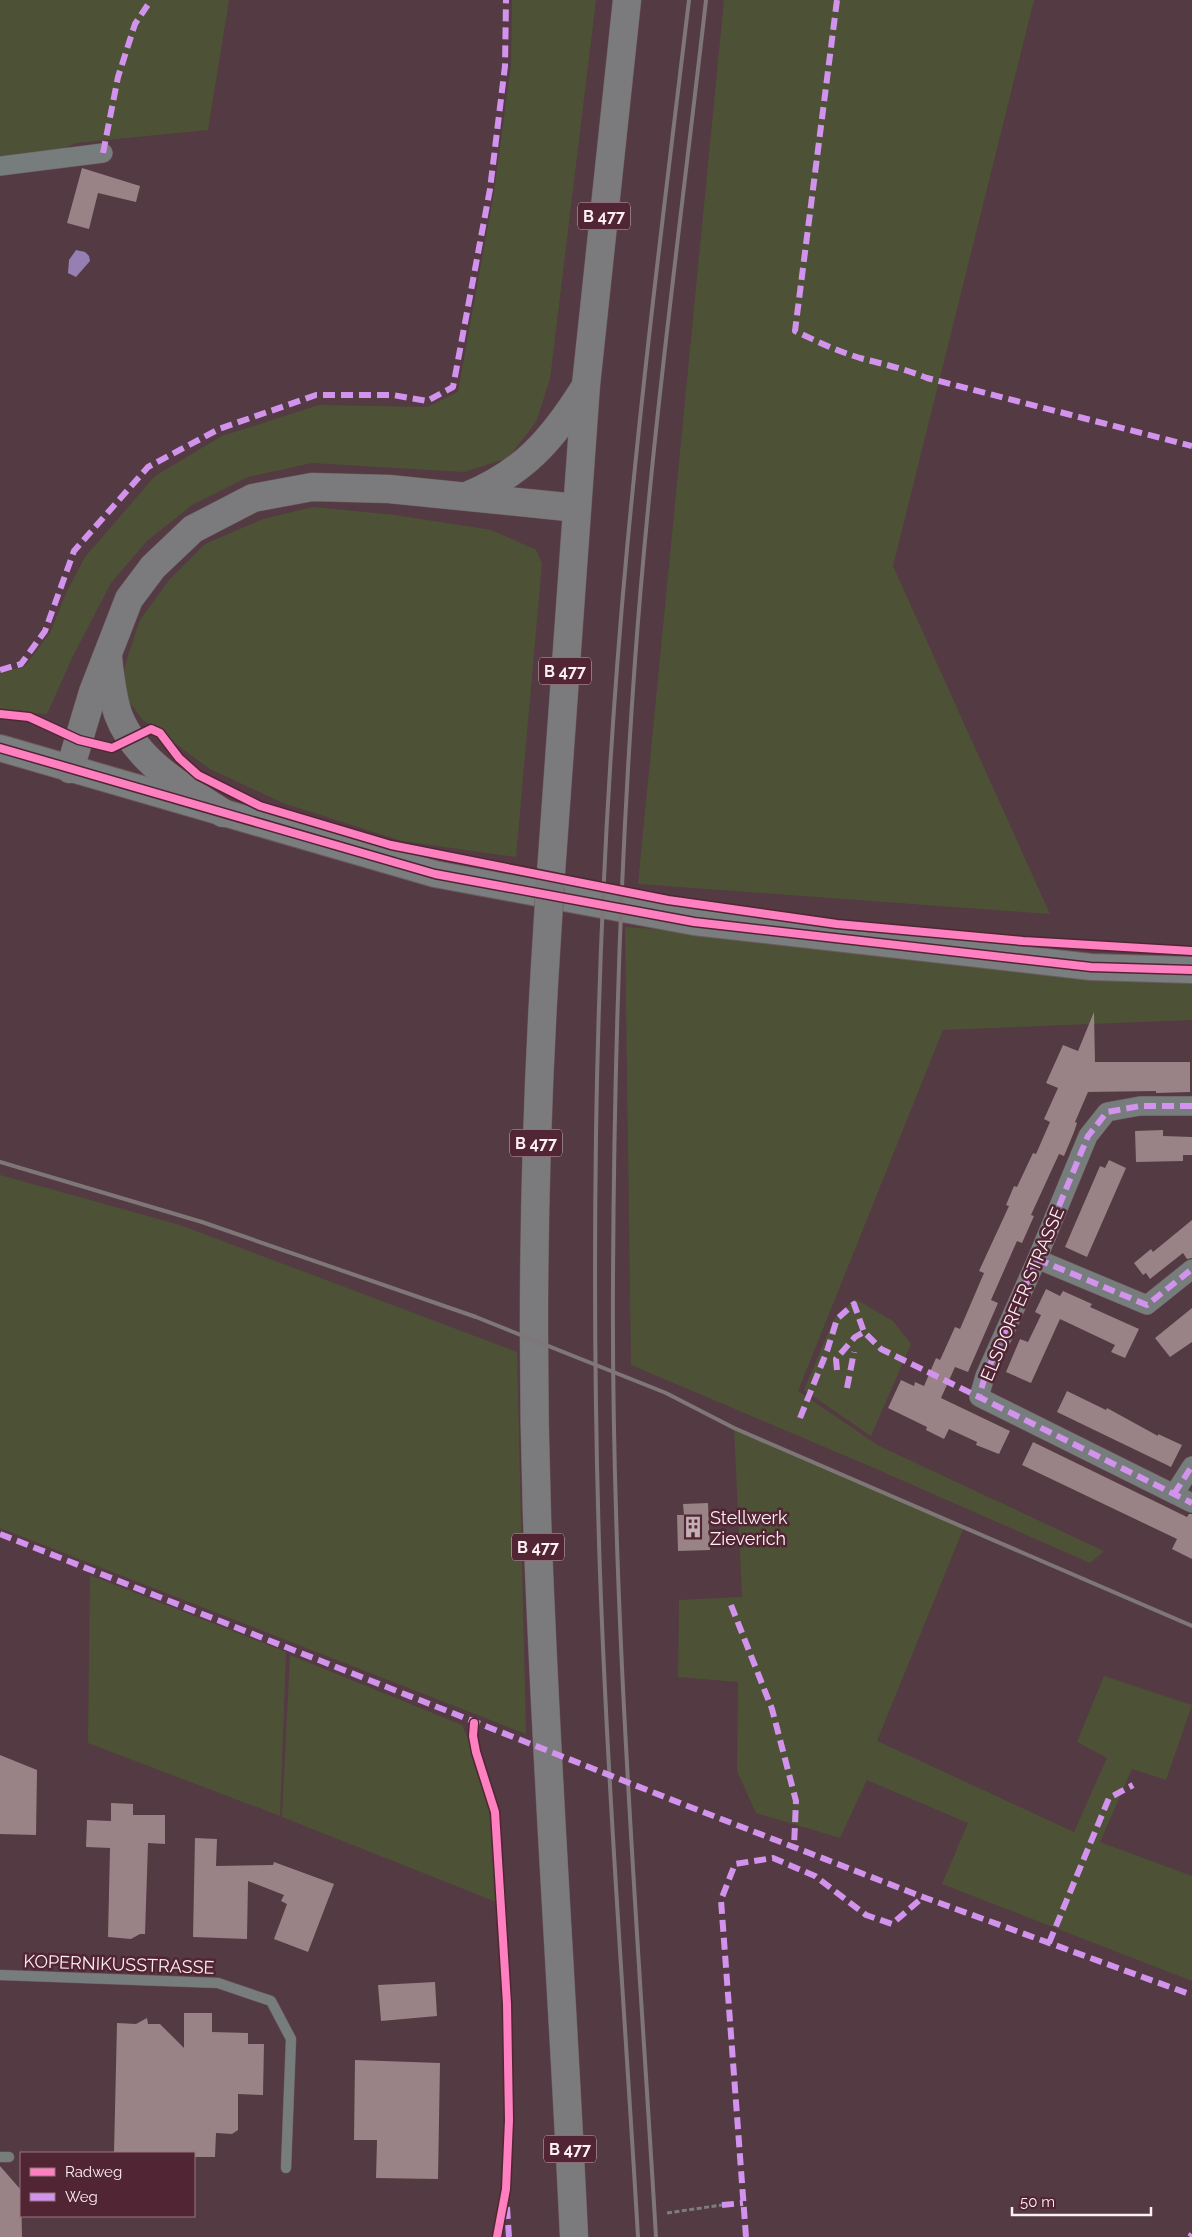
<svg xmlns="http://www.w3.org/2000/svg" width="1192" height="2237" viewBox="0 0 1192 2237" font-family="Raleway,sans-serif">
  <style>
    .green { fill: #4d5236 }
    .water { fill: #957fb3 }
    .building { fill: #998386 }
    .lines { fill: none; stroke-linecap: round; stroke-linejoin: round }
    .lane-casing { stroke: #6d5a5f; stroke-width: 11 }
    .street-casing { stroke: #6d5a5f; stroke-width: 20 }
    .secondary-casing { stroke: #6d5a5f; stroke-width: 28 }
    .primary-casing { stroke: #6d5a5f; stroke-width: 29 }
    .path { stroke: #7e7d7e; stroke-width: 3; stroke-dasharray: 5 2.5; stroke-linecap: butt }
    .lane { stroke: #777c7c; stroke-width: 10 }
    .street { stroke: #777c7c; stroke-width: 19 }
    .secondary { stroke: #7a7e7e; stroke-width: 26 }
    .primary { stroke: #7b7b7d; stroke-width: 28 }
    .rail { stroke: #7f7678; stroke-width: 4 }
    .primary-bridge-casing { stroke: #6d5a5f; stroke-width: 29; stroke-linecap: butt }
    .primary-bridge { stroke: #7b7b7d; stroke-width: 28 }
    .quiet { stroke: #d193ec; stroke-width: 6; stroke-dasharray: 12 6; stroke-linecap: butt }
    .cycleway-casing { stroke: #522534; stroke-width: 11 }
    .cycleway { stroke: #ff80c0; stroke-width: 8 }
    .labels { text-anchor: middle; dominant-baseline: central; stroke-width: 5; stroke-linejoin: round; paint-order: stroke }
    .shield { fill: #522534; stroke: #cab3ba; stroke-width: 1 }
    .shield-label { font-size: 16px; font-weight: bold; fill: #fdf0f3 }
    .street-label { font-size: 18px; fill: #fdf0f3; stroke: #522534 }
    .poi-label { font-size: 18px; fill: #fdf0f3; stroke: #522534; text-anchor: start }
  </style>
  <rect width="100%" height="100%" fill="#543a42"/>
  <g class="green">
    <polygon points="0,0 229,0 208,130 76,143 50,155 0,160"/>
    <polygon points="512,0 596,0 550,379 536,422 508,458 464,472 312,463 248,477 192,505 147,541 111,583 73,656 47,714 0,711 0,674 25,666 50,633 66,593 85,557 155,476 222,436 319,405 427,407 458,392 494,192 511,65"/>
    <polygon points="724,0 1034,0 893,566 1050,914 638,884"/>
    <polygon points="313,507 395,515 492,530 536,550 542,563 516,857 402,841 283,803 210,769 143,720 123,694 125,665 140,620 169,580 205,544 263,519"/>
    <polygon points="625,927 1192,966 1192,1020 943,1030 798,1391 879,1446 1104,1551 1090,1563 874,1468 631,1365"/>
    <polygon points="0,1175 180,1225 517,1352 526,1734 0,1528"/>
    <polygon points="855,1299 893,1321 911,1344 871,1436 804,1390 834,1319"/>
    <polygon points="734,1428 964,1527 877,1741 1074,1832 1107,1758 1077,1742 1104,1676 1192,1705 1166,1780 1132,1769 1100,1842 1192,1876 1192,1981 942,1884 968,1823 867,1780 840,1838 756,1813 737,1771 738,1682 678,1677 679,1600 742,1597"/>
    <polygon points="90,1575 286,1652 280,1816 88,1743"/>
    <path d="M290,1655L462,1725C490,1785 495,1837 499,1903L282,1817Z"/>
  </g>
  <polygon class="water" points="76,250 85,252 89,256 90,261 76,277 68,273 69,260"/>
  <g class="building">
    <polygon points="82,168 140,186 136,202 98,193 89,229 67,223"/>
    <polygon points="1094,1012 1095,1062 1190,1062 1190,1092 1156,1093 1156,1091 1088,1092 1075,1122 1077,1123 1074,1132 1064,1156 1059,1154 1031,1215 1034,1216 1022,1243 1017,1241 991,1300 998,1303 968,1372 955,1367 941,1398 1010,1431 999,1454 976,1445 977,1442 949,1429 944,1439 926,1430 927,1427 888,1408 901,1380 914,1386 915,1382 924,1386 936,1358 940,1360 955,1327 960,1329 984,1273 979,1271 1009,1206 1006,1205 1014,1186 1017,1187 1033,1153 1036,1154 1050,1122 1044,1119 1058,1088 1046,1083 1063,1045 1078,1051"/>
    <polygon points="1163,1130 1163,1136 1192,1137 1192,1155 1183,1155 1183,1161 1136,1162 1135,1131"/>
    <polygon points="1109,1160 1126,1168 1087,1257 1065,1247 1100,1166 1105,1168"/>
    <polygon points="1192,1220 1192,1258 1187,1259 1183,1253 1150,1279 1146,1273 1143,1275 1134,1263 1151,1249 1153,1252"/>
    <polygon points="1046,1289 1060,1296 1063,1291 1092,1304 1090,1307 1139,1329 1125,1358 1111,1352 1115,1345 1060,1319 1031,1383 1006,1372 1020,1339 1028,1342 1041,1315 1035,1312"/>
    <polygon points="1192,1308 1192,1342 1170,1357 1155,1338"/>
    <polygon points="1067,1391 1106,1410 1107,1408 1158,1436 1158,1434 1182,1445 1171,1467 1057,1412"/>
    <polygon points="1033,1442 1187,1517 1189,1514 1192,1514 1192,1559 1172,1549 1177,1539 1022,1465"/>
    <polygon points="708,1503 710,1550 678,1551 677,1515 684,1515 683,1504"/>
    <polygon points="0,1755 37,1770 36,1835 0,1834"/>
    <polygon points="111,1803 133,1804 133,1815 165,1815 165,1844 148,1843 145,1934 140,1934 131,1939 108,1937 110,1848 86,1847 87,1820 111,1821"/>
    <polygon points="195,1838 217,1839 216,1866 273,1865 274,1862 334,1884 308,1952 274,1939 287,1904 281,1901 284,1895 248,1881 247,1939 193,1937"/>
    <polygon points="435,1982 437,2016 381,2021 378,1985"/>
    <polygon points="184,2013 212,2013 212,2032 248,2033 248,2044 264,2044 263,2095 238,2094 238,2130 232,2134 216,2133 215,2157 194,2157 194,2153 114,2153 117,2023 136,2024 147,2018 148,2024 160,2024 184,2048"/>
    <polygon points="355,2060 440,2063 438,2179 376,2178 377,2140 354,2140"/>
    <polygon points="0,2166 21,2190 22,2237 0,2237"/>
  </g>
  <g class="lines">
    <g class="lane-casing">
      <g id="lane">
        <polyline points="0,1975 218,1983 271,2001 291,2039 286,2168"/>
        <polyline points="0,2157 9,2157"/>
      </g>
    </g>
    <g class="street-casing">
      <g id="street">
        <polyline points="0,166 103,153"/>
        <polyline points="1192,1106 1140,1106 1107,1112 1088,1136 1037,1259 985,1376 979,1397 1192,1503"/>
        <polyline points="1037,1259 1147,1305 1192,1269"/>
        <polyline points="1174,1494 1192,1466"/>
      </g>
    </g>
    <g class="secondary-casing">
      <polyline id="secondary" points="0,748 435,874 694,922 1091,967 1192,970"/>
    </g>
    <g class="primary-casing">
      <g id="primary">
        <path d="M467,496C523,473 552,440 584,389"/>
        <path d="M108,657C110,676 112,696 118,714C136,762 183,787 223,813"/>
        <polyline points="70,769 93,692 129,599 153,567 193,529 253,498 312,487 389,489 577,508"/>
        <polyline points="550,887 586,385 627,0"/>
        <path d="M545,967C534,1149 531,1333 537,1516C545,1756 563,1997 574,2237"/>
      </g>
    </g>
    <polyline class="path" points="667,2213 722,2205"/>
    <use href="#lane" class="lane"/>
    <use href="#street" class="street"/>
    <use href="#secondary" class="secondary"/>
    <use href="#primary" class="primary"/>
    <g class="rail">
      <polyline points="0,1162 202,1222 476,1317 666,1393 734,1428 1192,1626"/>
      <path d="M638,2237C625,2016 608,1795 600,1573C595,1427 594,1280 596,1134C599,939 609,743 627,549C644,366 667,183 689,0"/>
      <path d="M656,2237C637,1918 611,1600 613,1280C614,1074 620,867 635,661C651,440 681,220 706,0"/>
    </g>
    <g class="primary-bridge-casing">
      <polyline id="primary-bridge" points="545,967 550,887"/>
    </g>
    <use href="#primary-bridge" class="primary-bridge"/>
    <g class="quiet">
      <path d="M837,0L795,331C816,341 837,351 860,358C883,364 905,369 927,378L1192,446"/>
      <polyline points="103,153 118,77 135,24 151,0"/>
      <polyline points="0,670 21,664 45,631 74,551 148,467 219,429 316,395 393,395 427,401 453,387 490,189 505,66 506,0"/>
      <polyline points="1192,1106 1140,1106 1107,1112 1088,1136 1037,1259 985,1376 979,1397 1192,1503"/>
      <polyline points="1037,1259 1147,1305 1192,1269"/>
      <polyline points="837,1370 836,1359 855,1337 864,1332"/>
      <polyline points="847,1388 854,1352"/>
      <polyline points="800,1418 827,1351 837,1319 854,1304 864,1332 881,1349 979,1397"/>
      <polyline points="1174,1494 1192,1466"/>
      <polyline points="0,1534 685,1805 923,1897 1192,1995"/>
      <polyline points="731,1605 772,1709 796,1801 794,1847"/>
      <polyline points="1049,1943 1109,1798 1133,1785"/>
      <polyline points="722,2205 743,2203"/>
      <polyline points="507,2207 509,2237"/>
      <polyline points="746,2237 721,1900 735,1864 773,1858 815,1876 866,1915 892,1924 923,1897"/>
      <polyline points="1190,2237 1192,2234"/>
    </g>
    <g class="cycleway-casing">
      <g id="cycleway">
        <polyline points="0,714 29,717 79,740 112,748 151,729 160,733 179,758 198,775 260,806 391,845 668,900 837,924 1023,941 1192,951"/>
        <polyline points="0,748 435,874 694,922 1091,967 1192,970"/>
        <polyline points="474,1723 473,1736 476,1752 495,1812 507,2004 509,2120 506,2189 497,2237"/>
      </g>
    </g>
    <use href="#cycleway" class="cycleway"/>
  </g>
  <defs>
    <g id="building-bare" transform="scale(1.725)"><path d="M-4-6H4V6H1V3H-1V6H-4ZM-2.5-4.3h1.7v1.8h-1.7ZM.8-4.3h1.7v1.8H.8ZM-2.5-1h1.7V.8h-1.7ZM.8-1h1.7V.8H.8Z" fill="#c2b0b5" stroke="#522534" stroke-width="2.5" paint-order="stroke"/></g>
  </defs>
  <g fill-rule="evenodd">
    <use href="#building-bare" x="693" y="1527"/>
  </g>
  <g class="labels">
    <g class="shield">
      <rect x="578" y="202.5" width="52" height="27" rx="4"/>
      <rect x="539" y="657.5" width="52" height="27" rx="4"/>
      <rect x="510" y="1129.5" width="52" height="27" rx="4"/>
      <rect x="512" y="1533.5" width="52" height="27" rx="4"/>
      <rect x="544" y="2135.5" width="52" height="27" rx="4"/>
    </g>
    <g class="shield-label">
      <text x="604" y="216">B 477</text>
      <text x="565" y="671">B 477</text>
      <text x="536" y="1143">B 477</text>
      <text x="538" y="1547">B 477</text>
      <text x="570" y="2149">B 477</text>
    </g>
    <g class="street-label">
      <text transform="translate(1022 1294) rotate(-67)">ELSDORFER STRASSE</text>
      <text transform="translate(119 1964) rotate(2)">KOPERNIKUSSTRASSE</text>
    </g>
    <g class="poi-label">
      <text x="710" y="1517">Stellwerk<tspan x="710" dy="21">Zieverich</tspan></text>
    </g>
  </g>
  <rect x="20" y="2152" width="175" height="65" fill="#522534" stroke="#967680"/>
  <rect x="30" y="2168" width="25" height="8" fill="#ff80c0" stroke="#967680"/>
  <text x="65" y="2177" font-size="15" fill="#fdf0f3">Radweg</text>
  <rect x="30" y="2193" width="25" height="8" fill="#d193ec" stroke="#967680"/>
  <text x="65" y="2202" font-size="15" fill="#fdf0f3">Weg</text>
  <path d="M1012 2207v8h139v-8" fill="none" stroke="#fdf0f3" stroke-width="2.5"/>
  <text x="1020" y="2207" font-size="15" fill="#fdf0f3" stroke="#522534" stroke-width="4" paint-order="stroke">50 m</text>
</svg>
